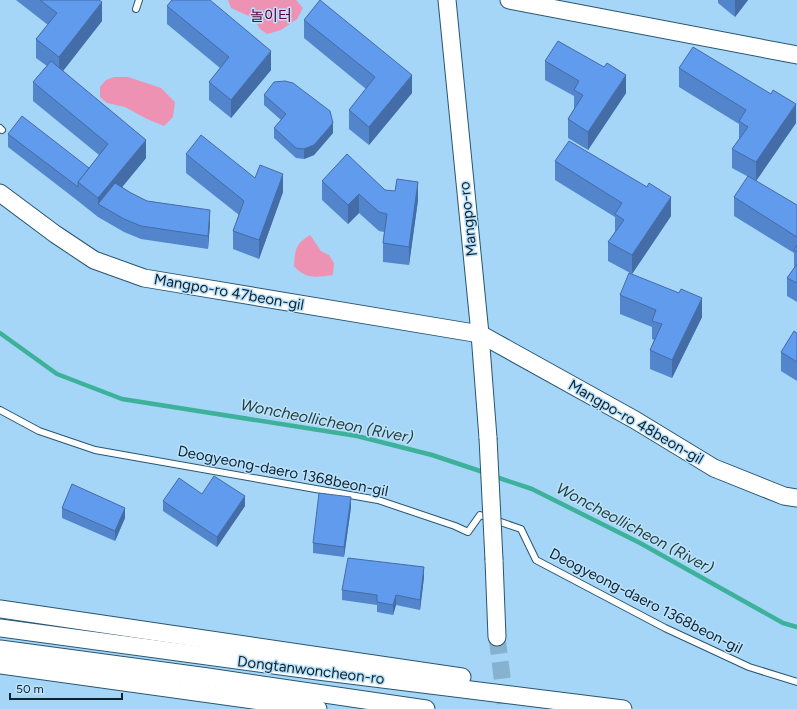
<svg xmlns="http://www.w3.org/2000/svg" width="797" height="709" viewBox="0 0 797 709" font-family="Figtree,'Noto Sans KR',sans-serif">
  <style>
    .green { fill: #ed92b3 }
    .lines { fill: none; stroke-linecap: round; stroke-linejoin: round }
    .stream { stroke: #3db19a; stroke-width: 4.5 }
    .secondary-tunnel { stroke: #87b2cf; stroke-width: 17; stroke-dasharray: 17 8; stroke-linecap: butt }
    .lane-casing { stroke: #275672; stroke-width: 8 }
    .secondary-casing { stroke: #275672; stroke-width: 19 }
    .lane { stroke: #fff; stroke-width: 6 }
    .secondary { stroke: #fff; stroke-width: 17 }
    .secondary-bridge-casing { stroke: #275672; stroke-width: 19; stroke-linecap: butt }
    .secondary-bridge { stroke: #fff; stroke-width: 17 }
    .wall { fill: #5385cc }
    .shaded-wall { fill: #446ca6 }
    .building { fill: #619bed; stroke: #446ca6 }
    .labels { text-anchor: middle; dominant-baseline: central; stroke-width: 3; stroke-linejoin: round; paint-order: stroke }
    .park-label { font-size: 15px; fill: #610033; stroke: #bbe2fc }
    .street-label { font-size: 15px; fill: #0e222e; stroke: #bbe2fc }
    .water-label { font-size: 16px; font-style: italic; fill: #263f39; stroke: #bbe2fc }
  </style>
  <rect width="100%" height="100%" fill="#a5d6f7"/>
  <g class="green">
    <polygon points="228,0 296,0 303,8 297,19 281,30 267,34 260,29 253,18 231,8"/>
    <polygon points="114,77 128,77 161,88 175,102 173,117 164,126 147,119 125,107 107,103 100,97 100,87 106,80"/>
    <path d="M310,235L321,251L329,255L334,263L333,275C316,277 306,280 294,266C295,250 295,244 310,235Z"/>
  </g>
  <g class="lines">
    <g class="stream">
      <polyline points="0,333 57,374 122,399 357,436 432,455 486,473"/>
      <polyline points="493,476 532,489 640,543 783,623 797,627"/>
    </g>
    <polyline class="secondary-tunnel" points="497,637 506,709"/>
    <g class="lane-casing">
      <g id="lane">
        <polyline points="136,9 139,0"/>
        <polyline points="0,128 2,130"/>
        <polyline points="0,410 39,431 95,450 378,500 455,526 468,532 480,515 521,529 536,560 665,628 749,667 797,682"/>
      </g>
    </g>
    <g class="secondary-casing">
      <g id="secondary">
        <polyline points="447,0 480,334 488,438"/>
        <polyline points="509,0 797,55"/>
        <polyline points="0,193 55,234 94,260 144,278 480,334 635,420 714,468 784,496 797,498"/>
        <polyline points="494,560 497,637"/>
        <polyline points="0,609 462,677"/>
        <polyline points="0,628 318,671 623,709"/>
        <polyline points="0,649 208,677 426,709"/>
        <polyline points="0,665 318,709"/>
      </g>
    </g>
    <use href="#lane" class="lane"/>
    <use href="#secondary" class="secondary"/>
    <g class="secondary-bridge-casing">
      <polyline id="secondary-bridge" points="488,438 494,560"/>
    </g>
    <use href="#secondary-bridge" class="secondary-bridge"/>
  </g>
  <g class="wall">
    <polygon points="16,0 99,0 102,21 63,71 146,158 122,187 131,193 147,201 210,223 208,249 141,239 124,232 98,217 78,201 8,147 8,134 89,168 99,155 33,101 33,82 47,66 36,58 36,39 48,25"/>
    <polygon points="718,0 748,0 735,17 718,3"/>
    <polygon points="167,6 271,70 231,118 209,100 209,82 220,68 167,24"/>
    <polygon points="304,20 412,93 369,145 349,129 349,110 366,89 304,38"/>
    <polygon points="545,61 626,93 588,150 568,138 568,119 574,109 574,96 545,80"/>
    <polygon points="679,68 796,123 756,181 732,168 732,149 739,139 739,124 679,87"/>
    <polygon points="264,95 333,133 314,155 304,159 296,158 274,138 274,128 281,120 264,105"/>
    <polygon points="186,154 255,178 283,192 259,259 233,249 233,231 239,215 186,173"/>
    <polygon points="555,161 671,216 632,274 608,261 608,242 615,232 615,217 555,180"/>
    <polygon points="322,181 385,190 418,200 409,265 383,262 383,243 384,232 379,231 359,213 348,224 322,200"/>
    <polygon points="734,197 797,205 797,302 787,296 787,278 794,268 794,253 734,216"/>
    <polygon points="620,295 702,317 672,378 650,369 650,350 654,340 652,339 652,327 620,314"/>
    <polygon points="797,333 797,381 781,371 781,352"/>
    <polygon points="202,494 245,506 217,547 163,511 163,501"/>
    <polygon points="351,507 344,557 313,553 313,543"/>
    <polygon points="62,508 125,518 115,541 62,518"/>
    <polygon points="424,577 420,610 396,605 393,615 377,612 377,605 342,600 342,590"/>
  </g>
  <g class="shaded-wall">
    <polygon points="735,0 748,0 735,17"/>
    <polygon points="102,2 102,21 59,76 59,57"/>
    <polygon points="271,51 271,70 231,118 231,100"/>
    <polygon points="412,75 412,93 369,145 369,127"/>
    <polygon points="626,75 626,93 588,150 588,132"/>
    <polygon points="796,104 796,123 756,181 756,162"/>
    <polygon points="333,123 333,133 314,155 304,159 304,149"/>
    <polygon points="146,140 146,158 105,208 98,204 98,198"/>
    <polygon points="283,174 283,192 259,259 259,240"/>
    <polygon points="418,182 418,200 409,265 409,247"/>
    <polygon points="359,194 359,213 348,224 348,205"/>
    <polygon points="671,197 671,216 632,274 632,255"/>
    <polygon points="210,210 210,223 208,249 208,236"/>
    <polygon points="702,298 702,317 672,378 672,360"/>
    <polygon points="245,496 245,506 217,547 217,537"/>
    <polygon points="351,497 351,507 344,557 344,547"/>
    <polygon points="125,508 125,518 115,541 115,531"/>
    <polygon points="424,567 424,577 420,610 420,600"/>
    <polygon points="396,595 396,605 393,615 393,605"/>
  </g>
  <g class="building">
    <polygon points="40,0 99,0 102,2 59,57 36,39 57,13"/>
    <polygon points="172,0 210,0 271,51 231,100 209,82 229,57 167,6"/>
    <polygon points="320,0 412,75 369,127 349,110 375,77 304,20"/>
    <polygon points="558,41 604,67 607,63 626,75 588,132 568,119 583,95 574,90 579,81 545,61"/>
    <polygon points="693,47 771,94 773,90 796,104 756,162 732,149 748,127 739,121 746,110 679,68"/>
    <polygon points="51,61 146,140 98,198 78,182 108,144 33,82"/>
    <polygon points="285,81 293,83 330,111 333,123 314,145 304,149 296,148 274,128 286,114 264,95 274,82"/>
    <polygon points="22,116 89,168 78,182 78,187 8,134"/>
    <polygon points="201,135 255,178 260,165 283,174 259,240 233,231 244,201 186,154"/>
    <polygon points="569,141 647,187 649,183 671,197 632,255 608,242 624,220 615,214 622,203 555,161"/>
    <polygon points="347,154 385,190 395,191 397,179 418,182 409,247 383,243 387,214 379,212 359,194 348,205 322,181"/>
    <polygon points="748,176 797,205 797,237 734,197"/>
    <polygon points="115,183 131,193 147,201 210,210 208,236 141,226 124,219 98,204"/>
    <polygon points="797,245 797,252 794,250"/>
    <polygon points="797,264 797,283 787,278"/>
    <polygon points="629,273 679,293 681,289 702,298 672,360 650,350 662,324 652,321 656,310 620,295"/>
    <polygon points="794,331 797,333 797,362 781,352"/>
    <polygon points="214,476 245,496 217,537 163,501 179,478 202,494"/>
    <polygon points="72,484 125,508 115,531 62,508"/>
    <polygon points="319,493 351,497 344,547 313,543"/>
    <polygon points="348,558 424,567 420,600 396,595 393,605 377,602 377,595 342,590"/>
  </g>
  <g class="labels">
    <g class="park-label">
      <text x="271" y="16">놀이터</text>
    </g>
    <g class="street-label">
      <text transform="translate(468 219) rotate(-96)">Mangpo-ro</text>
      <text transform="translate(229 292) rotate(10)">Mangpo-ro 47beon-gil</text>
      <text transform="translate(636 422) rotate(30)">Mangpo-ro 48beon-gil</text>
      <text transform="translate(283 471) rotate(11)">Deogyeong-daero 1368beon-gil</text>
      <text transform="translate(646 601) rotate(27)">Deogyeong-daero 1368beon-gil</text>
      <text transform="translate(311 670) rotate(7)">Dongtanwoncheon-ro</text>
    </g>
    <g class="water-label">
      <text transform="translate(327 421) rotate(11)">Woncheollicheon (River)</text>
      <text transform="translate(635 528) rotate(28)">Woncheollicheon (River)</text>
    </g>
  </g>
  <path d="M10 693v6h112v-6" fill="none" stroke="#0e222e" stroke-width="2"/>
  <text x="16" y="693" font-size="12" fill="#0e222e" stroke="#bbe2fc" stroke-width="3" paint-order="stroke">50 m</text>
</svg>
